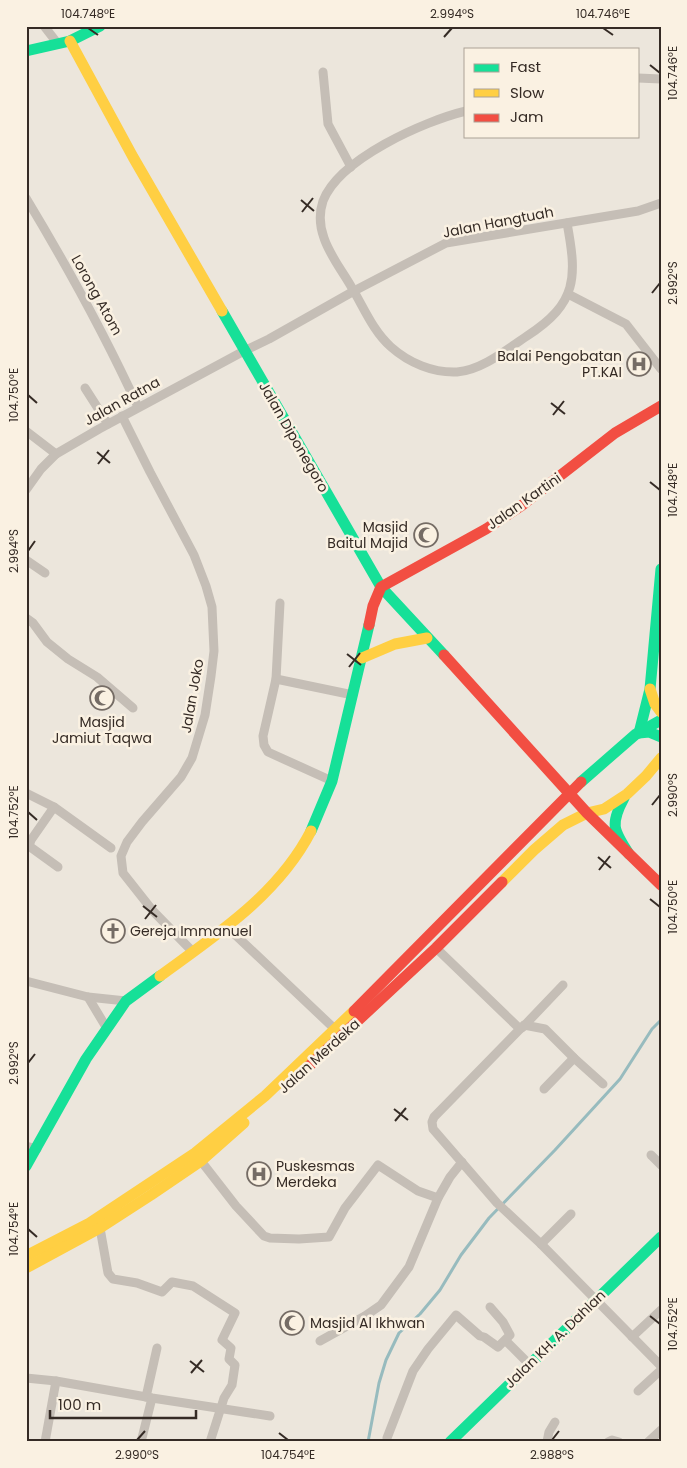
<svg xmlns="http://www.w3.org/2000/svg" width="687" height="1468" viewBox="0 0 687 1468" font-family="Poppins,sans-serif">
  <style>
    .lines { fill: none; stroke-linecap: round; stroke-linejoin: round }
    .stream { stroke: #97bbbe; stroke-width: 3 }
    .street { stroke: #c5beb6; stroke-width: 9 }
    .fast { stroke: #16e098; stroke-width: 11 }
    .slow { stroke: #ffcf43; stroke-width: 11 }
    .jam { stroke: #f24e42; stroke-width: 11 }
    .ticks { fill: none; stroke: #352b25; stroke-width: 2 }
    .labels { text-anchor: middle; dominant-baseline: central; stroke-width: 5; stroke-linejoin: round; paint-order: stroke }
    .street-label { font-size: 14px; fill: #352b25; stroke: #faf1e2 }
    .poi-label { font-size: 14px; fill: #352b25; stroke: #faf1e2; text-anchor: start }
    .neatline { fill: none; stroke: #352b25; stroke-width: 2 }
    .ticks-label { font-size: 12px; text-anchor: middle; fill: #352b25 }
  </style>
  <rect width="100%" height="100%" fill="#ece6dc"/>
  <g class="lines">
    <polyline class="stream" points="368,1442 379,1383 386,1360 399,1333 420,1314 440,1290 461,1255 489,1218 555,1150 620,1079 652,1029 661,1020"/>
    <g class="street">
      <polyline points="44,26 58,44"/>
      <polyline points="323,72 328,124 351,167"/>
      <polyline points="638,78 661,79"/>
      <path d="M466,111C424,121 339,159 323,201C319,213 320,227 324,238C330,256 343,272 352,288C364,308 373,331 391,347C409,363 433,373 457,372C482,370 506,350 527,336C578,303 577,277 567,223"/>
      <path d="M26,198C67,266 105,335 138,407"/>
      <polyline points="568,294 626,324 661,369"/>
      <polyline points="85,388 108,424"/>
      <polyline points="122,416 150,472 194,555 206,586 212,607 214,651 211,676 205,715 192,758 181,777 142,822 127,842 121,856 123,873 153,911 192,951"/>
      <polyline points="26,431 56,454"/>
      <polyline points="26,490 41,469 56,454 99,429 244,351 269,339 354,291 446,243 638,211 661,203"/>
      <polyline points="26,560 45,573"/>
      <polyline points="280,603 276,679 263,736 264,745 268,752 332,781"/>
      <polyline points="26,618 33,623 47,642 68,659 97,677 133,708"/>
      <polyline points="276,679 353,695"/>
      <polyline points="26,793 54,807 111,848"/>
      <polyline points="54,807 31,840 29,846 58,867"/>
      <polyline points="227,927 339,1033"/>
      <polyline points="436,948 520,1029 434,1117 432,1122 433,1129 497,1203 541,1244 661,1366"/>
      <polyline points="26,981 88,997 126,1001"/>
      <polyline points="88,997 106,1027"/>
      <polyline points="524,1025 545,1029 574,1058 603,1084"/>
      <polyline points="522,1028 563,985"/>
      <polyline points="544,1089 574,1058"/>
      <polyline points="26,1146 37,1149"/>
      <polyline points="651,1155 661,1165"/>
      <polyline points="201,1161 236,1206 264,1236 270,1238 299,1239 329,1237 345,1208 378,1165 418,1191 438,1198"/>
      <polyline points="100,1228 108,1273 113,1279 137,1283 162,1292 172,1282 193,1286 235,1313 222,1340 231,1348 229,1359 235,1365 232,1385 224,1398 210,1442"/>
      <polyline points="541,1244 571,1214"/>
      <polyline points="632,1337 661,1310"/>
      <polyline points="320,1341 365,1316 381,1305 409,1267 438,1198 450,1177 462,1162"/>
      <polyline points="506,1341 529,1364"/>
      <polyline points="26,1378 56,1381 152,1398 270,1416"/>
      <polyline points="638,1391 661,1370"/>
      <polyline points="146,1397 157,1348"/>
      <polyline points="387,1438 413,1371 428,1349 456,1315 480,1336 484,1337 498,1347 510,1335 503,1322 490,1307"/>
      <polyline points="45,1442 56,1381"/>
      <polyline points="141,1442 152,1398"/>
      <polyline points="547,1442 549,1432 555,1422"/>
      <polyline points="608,1442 612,1440 619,1442"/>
      <polyline points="648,1442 661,1430"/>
    </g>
    <g class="fast">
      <polyline points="26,51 70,41 100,26"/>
      <polyline points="222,311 381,587 444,655"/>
      <polyline points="639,733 650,689 661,569"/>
      <polyline points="639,733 649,732 661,737"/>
      <polyline points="581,782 636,734 661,720"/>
      <path d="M624,798C610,824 613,830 629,854"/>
      <polyline points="311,831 332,781 369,625"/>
      <polyline points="26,1166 86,1059 126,1001 160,976"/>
      <polyline points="450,1442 661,1237"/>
    </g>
    <g class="slow">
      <polyline points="70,41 133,157 222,311"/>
      <polyline points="362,658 395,644 427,638"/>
      <polyline points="650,689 655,704 661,712"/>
      <polyline points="502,882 534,850 563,825 587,813 604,809 627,794 646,776 661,758"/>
      <path d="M160,976C216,935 278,895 311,831"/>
      <polyline points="26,1256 88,1224 195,1153 265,1096 354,1011"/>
      <polyline points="26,1268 100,1228 151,1195 201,1161 244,1123"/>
    </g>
    <g class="jam">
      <polyline points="369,625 373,606 381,587 486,529 521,506 615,433 661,406"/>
      <polyline points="444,655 587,813 661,885"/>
      <polyline points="354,1011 581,782"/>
      <polyline points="308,1067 436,948 502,882"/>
    </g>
  </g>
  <path class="ticks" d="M88,28L98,35M603,28L613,35M444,37L452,28M650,65L660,73M301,200L314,211M302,212L313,198M652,293L660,283M28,395L37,403M551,403L565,414M553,415L564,401M97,452L110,463M98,464L109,450M650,482L660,490M28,551L35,541M347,654L361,665M349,667L360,653M652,805L660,795M28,812L37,820M598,857L611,868M599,870L610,856M650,899L660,907M143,906L157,917M145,919L156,905M28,1063L35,1054M394,1109L408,1120M395,1121L406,1108M28,1229L37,1237M650,1316L660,1324M190,1361L204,1372M191,1373L202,1360M279,1433L288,1440M137,1440L145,1431M552,1440L559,1431"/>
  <defs>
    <g id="hospital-ring" transform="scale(1.25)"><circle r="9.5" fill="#faf1e2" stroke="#756c65" stroke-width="1.5"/><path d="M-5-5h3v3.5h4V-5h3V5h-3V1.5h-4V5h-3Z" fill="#756c65"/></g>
    <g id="mosque-ring" transform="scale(1.25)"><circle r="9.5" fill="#faf1e2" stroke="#756c65" stroke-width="1.5"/><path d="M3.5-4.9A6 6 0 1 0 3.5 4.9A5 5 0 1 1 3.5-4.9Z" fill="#756c65"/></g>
    <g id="church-ring" transform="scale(1.25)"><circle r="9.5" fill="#faf1e2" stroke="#756c65" stroke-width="1.5"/><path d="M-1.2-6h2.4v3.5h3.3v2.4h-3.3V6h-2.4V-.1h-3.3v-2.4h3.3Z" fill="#756c65"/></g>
  </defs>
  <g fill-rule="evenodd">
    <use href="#hospital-ring" x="639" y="364"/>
    <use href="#mosque-ring" x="426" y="535"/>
    <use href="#mosque-ring" x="102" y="698"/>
    <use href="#church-ring" x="113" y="931"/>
    <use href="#hospital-ring" x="259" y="1174"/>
    <use href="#mosque-ring" x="292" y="1323"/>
  </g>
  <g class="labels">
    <g class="street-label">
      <text transform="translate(498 222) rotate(-11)">Jalan Hangtuah</text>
      <text transform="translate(97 295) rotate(61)">Lorong Atom</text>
      <text transform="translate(122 401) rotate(-29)">Jalan Ratna</text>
      <text transform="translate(294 437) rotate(60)">Jalan Diponegoro</text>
      <text transform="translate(524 501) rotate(-35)">Jalan Kartini</text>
      <text transform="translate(192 696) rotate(-80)">Jalan Joko</text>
      <text transform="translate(319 1056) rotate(-42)">Jalan Merdeka</text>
      <text transform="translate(555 1339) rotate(-44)">Jalan KH. A. Dahlan</text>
    </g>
    <g class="poi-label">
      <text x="622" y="356" text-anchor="end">Balai Pengobatan<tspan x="622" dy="16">PT.KAI</tspan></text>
      <text x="408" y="527" text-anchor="end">Masjid<tspan x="408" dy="16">Baitul Majid</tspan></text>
      <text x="102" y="722" text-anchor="middle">Masjid<tspan x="102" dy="16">Jamiut Taqwa</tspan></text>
      <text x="130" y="931">Gereja Immanuel</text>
      <text x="276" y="1166">Puskesmas<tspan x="276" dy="16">Merdeka</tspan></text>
      <text x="310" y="1323">Masjid Al Ikhwan</text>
    </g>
  </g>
  <rect width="687" height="1468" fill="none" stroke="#faf1e2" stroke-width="55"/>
  <rect x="464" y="48" width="175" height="90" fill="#faf1e2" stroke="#aba296"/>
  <rect x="474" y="64" width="25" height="8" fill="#16e098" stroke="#aba296"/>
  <text x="510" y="72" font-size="15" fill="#352b25">Fast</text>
  <rect x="474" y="89" width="25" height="8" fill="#ffcf43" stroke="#aba296"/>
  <text x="510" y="98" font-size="15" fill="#352b25">Slow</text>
  <rect x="474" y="114" width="25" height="8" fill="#f24e42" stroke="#aba296"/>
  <text x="510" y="122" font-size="15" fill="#352b25">Jam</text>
  <path d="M50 1410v8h146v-8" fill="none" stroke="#352b25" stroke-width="2.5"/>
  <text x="58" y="1410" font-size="15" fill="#352b25" stroke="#faf1e2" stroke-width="4" paint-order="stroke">100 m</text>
  <rect x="28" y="28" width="632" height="1412" class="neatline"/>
  <g class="ticks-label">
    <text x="88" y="18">104.748°E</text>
    <text x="452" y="18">2.994°S</text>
    <text x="603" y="18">104.746°E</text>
    <text transform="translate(673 73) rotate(-90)" y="4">104.746°E</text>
    <text transform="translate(673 283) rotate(-90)" y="4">2.992°S</text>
    <text transform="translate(14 395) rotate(-90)" y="4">104.750°E</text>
    <text transform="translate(673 490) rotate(-90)" y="4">104.748°E</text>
    <text transform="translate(14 551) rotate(-90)" y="4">2.994°S</text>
    <text transform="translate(673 795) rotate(-90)" y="4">2.990°S</text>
    <text transform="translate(14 812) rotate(-90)" y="4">104.752°E</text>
    <text transform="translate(673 907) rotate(-90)" y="4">104.750°E</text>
    <text transform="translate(14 1063) rotate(-90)" y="4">2.992°S</text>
    <text transform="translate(14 1229) rotate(-90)" y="4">104.754°E</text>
    <text transform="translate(673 1324) rotate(-90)" y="4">104.752°E</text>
    <text x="137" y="1459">2.990°S</text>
    <text x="288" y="1459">104.754°E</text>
    <text x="552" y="1459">2.988°S</text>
  </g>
</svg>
